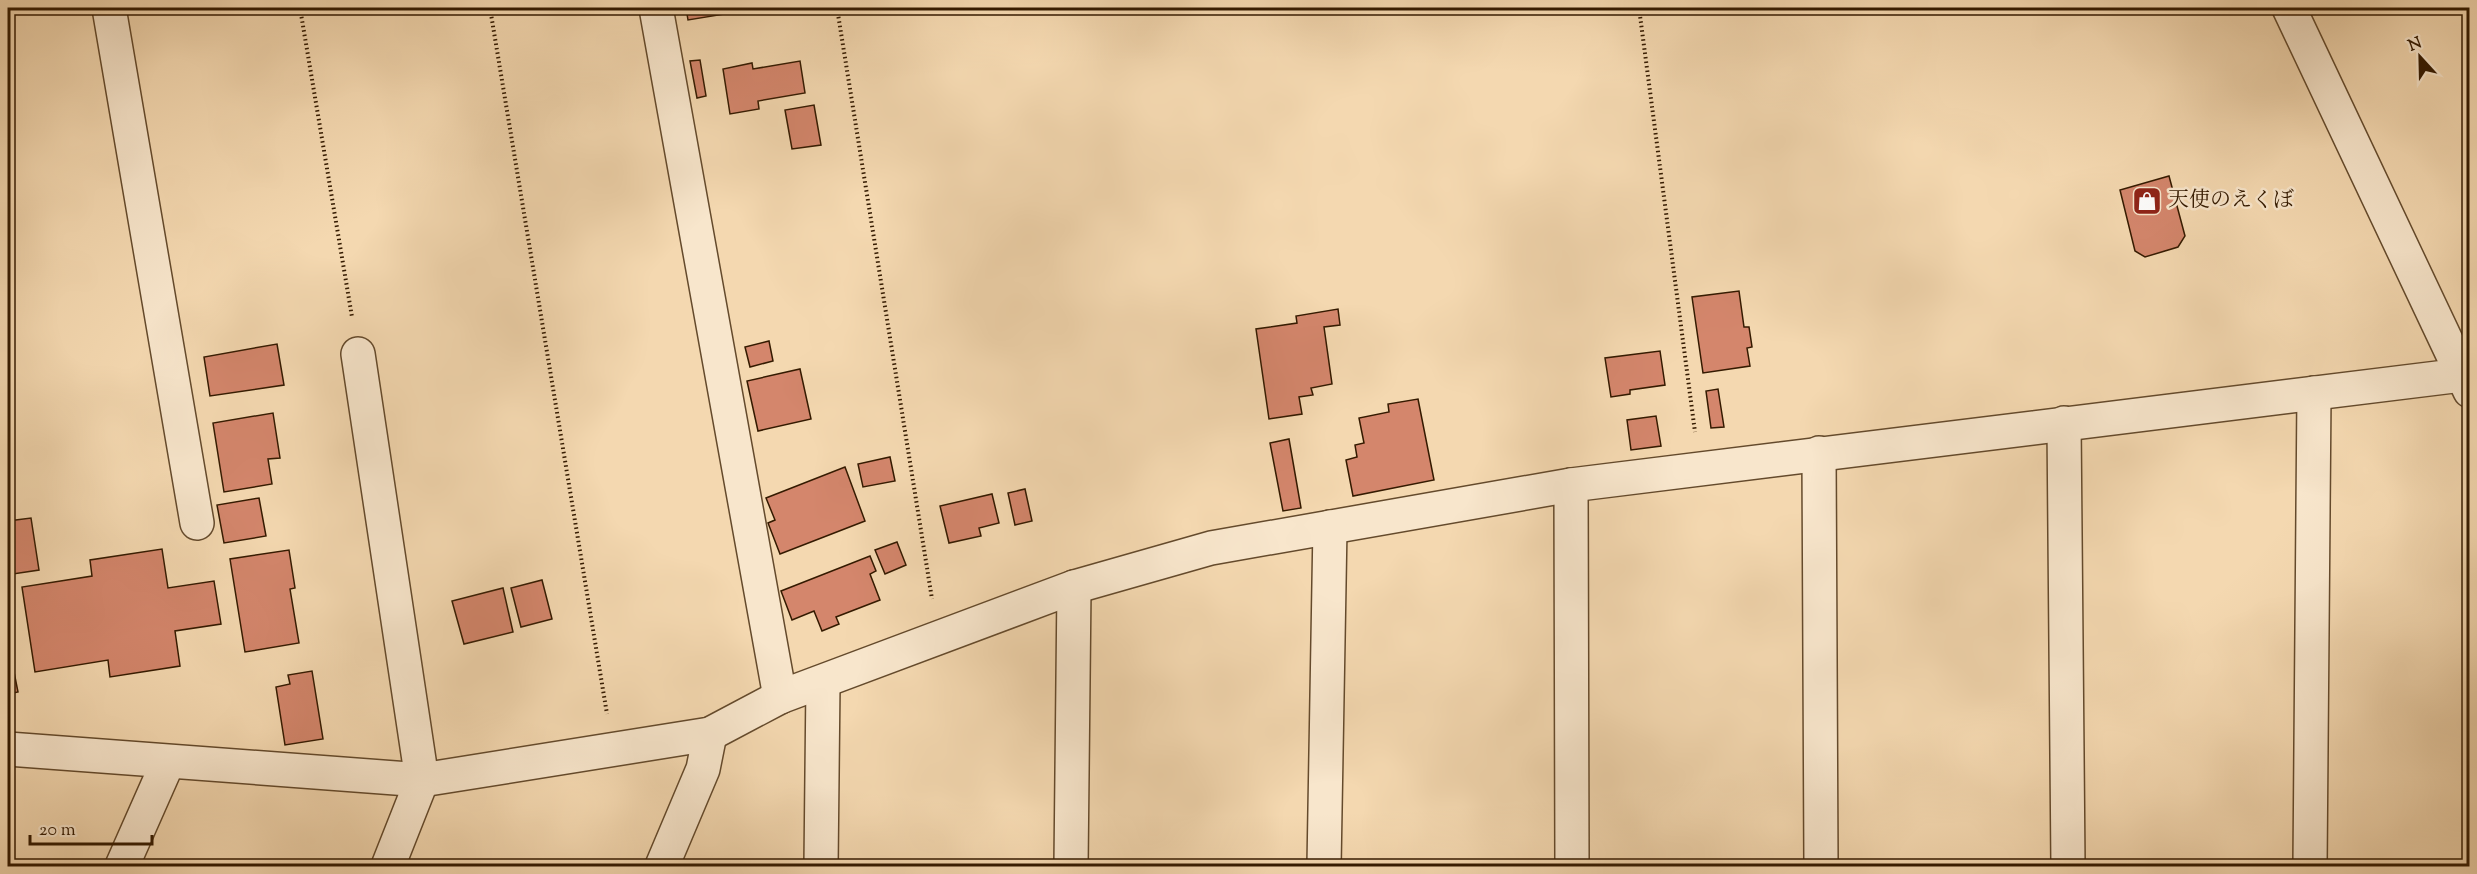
<svg xmlns="http://www.w3.org/2000/svg" width="2477" height="874" viewBox="0 0 2477 874" font-family="'Sorts Mill Goudy','Noto Serif JP',serif">
  <style>
    .building { fill: #d4866c; stroke: #341a00; stroke-width: 1.5 }
    .lines { fill: none; stroke-linecap: round; stroke-linejoin: round }
    .minor-casing { stroke: #644a2c; stroke-width: 36 }
    .path { stroke: #341a00; stroke-width: 4; stroke-dasharray: 1.5 3; stroke-linecap: butt }
    .minor { stroke: #f8e6cc; stroke-width: 33 }
    .labels { text-anchor: middle; dominant-baseline: central; stroke-width: 5; stroke-linejoin: round; paint-order: stroke }
    .poi-label { font-size: 21px; fill: #341a00; stroke: #f8e6cc; text-anchor: start }
  </style>
  <rect width="100%" height="100%" fill="#f4d8b0"/>
  <filter id="stains"><feTurbulence type="fractalNoise" baseFrequency=".00333" numOctaves="4"/><feColorMatrix values="0 0 0 0 .2 0 0 0 0 .09 0 0 0 0 .02 0 0 0 .5 -.17"/></filter>
  <radialGradient id="worn" r=".72"><stop offset=".6" stop-color="#630" stop-opacity="0"/><stop offset="1" stop-color="#630" stop-opacity=".3"/></radialGradient>
  <g class="building">
    <polygon points="686,8 730,8 731,13 688,20"/>
    <polygon points="700,60 706,96 697,98 690,61"/>
    <polygon points="800,61 805,93 758,101 759,109 730,114 723,69 752,63 753,69"/>
    <polygon points="814,105 821,145 792,149 785,110"/>
    <polygon points="2169,176 2185,236 2178,247 2145,257 2135,251 2120,190"/>
    <polygon points="1739,291 1744,327 1749,327 1752,347 1747,348 1750,366 1703,373 1692,297"/>
    <polygon points="1338,309 1340,325 1324,327 1332,384 1311,388 1313,395 1299,397 1302,414 1269,419 1256,329 1297,323 1296,316"/>
    <polygon points="769,341 773,361 750,367 745,347"/>
    <polygon points="277,344 284,385 210,396 204,357"/>
    <polygon points="1660,351 1665,385 1630,390 1630,394 1611,397 1605,358"/>
    <polygon points="800,369 811,419 758,431 747,381"/>
    <polygon points="1718,389 1724,427 1711,428 1706,391"/>
    <polygon points="1418,399 1434,480 1353,496 1346,460 1357,457 1355,445 1364,443 1359,418 1389,412 1388,404"/>
    <polygon points="273,413 280,458 268,459 272,484 224,492 213,423"/>
    <polygon points="1656,416 1661,446 1631,450 1627,420"/>
    <polygon points="1289,439 1301,508 1283,511 1270,443"/>
    <polygon points="890,457 895,481 863,487 858,464"/>
    <polygon points="845,467 865,521 780,554 768,523 775,520 766,498"/>
    <polygon points="1025,489 1032,521 1015,525 1008,493"/>
    <polygon points="992,494 999,523 979,528 981,536 949,543 940,506"/>
    <polygon points="259,498 266,536 224,543 217,505"/>
    <polygon points="31,518 39,570 13,574 8,540 8,521"/>
    <polygon points="897,542 906,565 885,574 875,550"/>
    <polygon points="162,549 168,588 214,581 221,624 175,631 180,666 110,677 108,660 35,672 22,587 92,576 90,560"/>
    <polygon points="289,550 295,588 290,589 299,643 245,652 230,559"/>
    <polygon points="870,556 876,571 870,574 880,600 836,617 839,624 822,631 814,611 792,620 781,591"/>
    <polygon points="542,580 552,619 521,627 511,588"/>
    <polygon points="503,588 513,632 464,644 452,601"/>
    <polygon points="11,657 18,692 8,694 8,658"/>
    <polygon points="312,671 323,739 285,745 276,687 290,684 288,675"/>
  </g>
  <g class="lines">
    <g class="minor-casing">
      <g id="minor">
        <polyline points="109,8 197,523"/>
        <polyline points="656,8 780,697"/>
        <polyline points="2289,8 2470,391"/>
        <polyline points="358,354 422,780 388,866"/>
        <polyline points="2064,423 2068,866"/>
        <polyline points="1819,453 1821,866"/>
        <polyline points="1571,485 1572,866"/>
        <polyline points="8,749 422,780 710,734 780,697 1074,587 1211,548 1571,485 2470,374"/>
        <polyline points="122,866 168,762"/>
        <polyline points="662,866 703,769 710,734"/>
        <polyline points="821,866 823,683"/>
        <polyline points="1071,866 1074,587"/>
        <polyline points="1324,866 1330,527"/>
        <polyline points="2310,866 2314,393"/>
      </g>
    </g>
    <g class="path">
      <polyline points="300,8 352,317"/>
      <polyline points="490,8 607,714"/>
      <polyline points="837,8 932,599"/>
      <polyline points="1639,8 1695,432"/>
    </g>
    <use href="#minor" class="minor"/>
  </g>
  <defs>
    <g id="shop-square" transform="scale(1.5)"><rect x="-9" y="-9" width="18" height="18" rx="4" fill="#8f2418" stroke="#f8e6cc"/><path d="M-5-2.5h2.3a2.7 3.5 0 0 1 5.4 0H5L5.5 6h-11ZM-1.5-2.5h3a1.5 2.3 0 0 0-3 0Z" fill="#fff"/></g>
  </defs>
  <g fill-rule="evenodd">
    <use href="#shop-square" x="2147" y="201"/>
  </g>
  <g class="labels">
    <g class="poi-label">
      <text x="2168" y="201">天使のえくぼ</text>
    </g>
  </g>
  <rect width="2477" height="874" fill="none" stroke="#f4d8b0" stroke-width="30"/>
  <rect x="9" y="9" width="2459" height="856" fill="none" stroke="#341a00" stroke-width="3"/>
  <rect x="15" y="15" width="2447" height="844" fill="none" stroke="#341a00" stroke-width="1.5"/>
  <g transform="translate(2420 57) rotate(338)" stroke="#f8e6cc" stroke-width="4.5" paint-order="stroke">
  <path d="M0-4.5L10 22L0 15L-10 22Z" fill="#341a00"/>
  <text y="-9" font-size="16" font-weight="bold" text-anchor="middle" fill="#341a00">N</text>
  </g>
  <path d="M30 835v9h122v-9" fill="none" stroke="#341a00" stroke-width="3"/>
  <text x="39" y="835" font-size="18" fill="#341a00" stroke="#f8e6cc" stroke-width="4.5" paint-order="stroke">20 m</text>
  <rect width="100%" height="100%" filter="url(#stains)"/>
  <rect width="100%" height="100%" fill="url(#worn)"/>
</svg>
